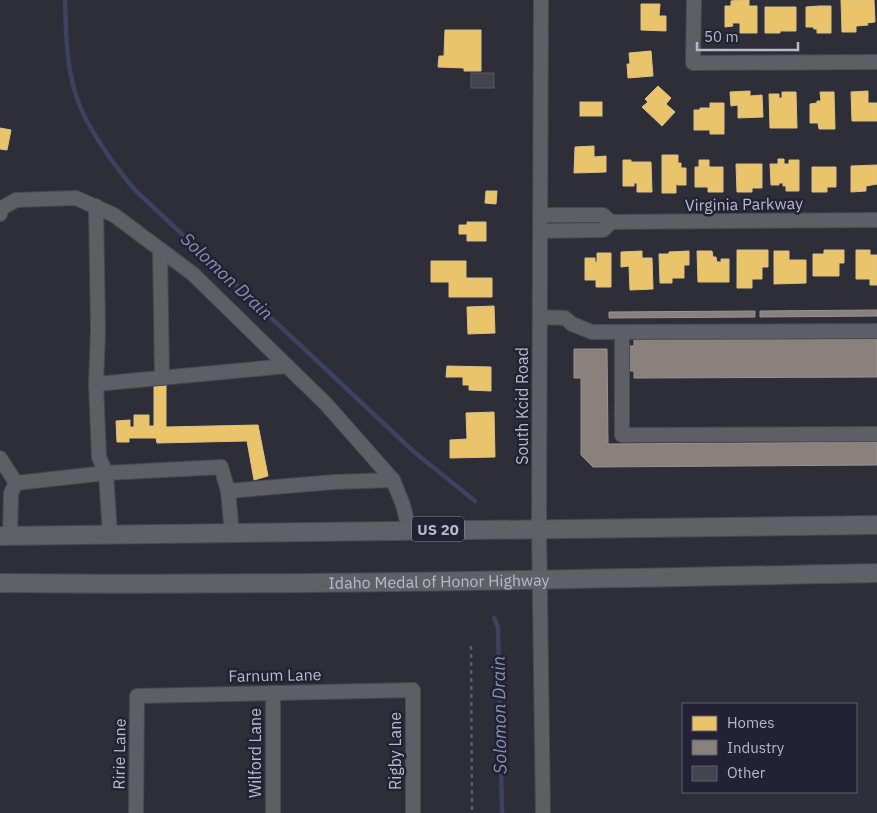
<svg xmlns="http://www.w3.org/2000/svg" width="877" height="813" viewBox="0 0 877 813" font-family="'IBM Plex Sans',sans-serif">
  <style>
    .homes { fill: #e9c46a; stroke: #dbc186 }
    .industry { fill: #8a817c; stroke: #989293 }
    .lines { fill: none; stroke-linecap: round; stroke-linejoin: round }
    .stream { stroke: #3f4161; stroke-width: 4.5 }
    .building { fill: #44444e; stroke: #565761 }
    .minor-casing { stroke: #494950; stroke-width: 16 }
    .major-casing { stroke: #494953; stroke-width: 20 }
    .path { stroke: #5b5c64; stroke-width: 2.5; stroke-dasharray: 4 4; stroke-linecap: butt }
    .minor { stroke: #5e5e67; stroke-width: 14 }
    .major { stroke: #606069; stroke-width: 18 }
    .labels { text-anchor: middle; dominant-baseline: central; stroke-width: 5; stroke-linejoin: round; paint-order: stroke }
    .shield { fill: #222234; stroke: #8c8c9c; stroke-width: 1 }
    .shield-label { font-size: 15px; font-weight: bold; fill: #b9bac9 }
    .street-label { font-size: 16px; fill: #b9bac9; stroke: #222234 }
    .water-label { font-size: 18px; font-style: italic; fill: #8b8eb1; stroke: #222234 }
  </style>
  <rect width="100%" height="100%" fill="#2e2e39"/>
  <g class="homes">
    <polygon points="740,0 749,0 749,6 757,6 757,33 740,33 740,23 732,23 733,26 725,27 725,6 731,6 731,1"/>
    <polygon points="841,0 874,0 875,22 867,23 868,25 856,26 856,32 842,32"/>
    <polygon points="641,4 660,4 659,16 666,16 666,31 641,30"/>
    <polygon points="819,6 831,6 831,33 817,33 817,29 814,29 813,27 806,27 806,7"/>
    <polygon points="765,7 796,7 796,31 780,31 780,33 765,33"/>
    <polygon points="445,30 481,30 481,71 464,71 464,68 438,67 439,56 444,56"/>
    <polygon points="651,51 653,76 628,78 627,64 630,64 629,53"/>
    <polygon points="658,86 671,98 666,104 675,112 662,126 642,107 648,102 645,99"/>
    <polygon points="750,91 750,96 762,95 763,117 738,118 738,105 731,106 730,92"/>
    <polygon points="868,91 868,103 877,103 877,121 852,121 851,92"/>
    <polygon points="782,92 796,92 797,128 770,128 769,94 779,94 779,98 782,98"/>
    <polygon points="820,92 834,92 835,129 819,129 818,123 810,123 810,104 817,103 817,101 821,101"/>
    <rect x="580" y="102" width="22" height="14"/>
    <polygon points="710,103 724,103 724,134 710,134 710,130 694,130 694,110 700,110 700,108 710,108"/>
    <polygon points="0,128 11,130 7,150 0,149"/>
    <polygon points="594,146 594,157 606,156 606,172 574,173 575,147"/>
    <polygon points="662,155 678,155 678,163 681,163 681,168 686,168 686,185 678,185 676,184 676,193 662,193"/>
    <polygon points="778,159 784,159 784,164 789,164 789,160 799,160 799,191 786,191 786,186 783,186 783,183 779,183 779,185 771,185 770,164 778,164"/>
    <polygon points="623,160 631,160 631,162 651,162 652,192 637,192 637,183 634,183 634,186 623,186"/>
    <polygon points="699,160 709,160 709,167 723,167 723,192 708,192 708,187 695,187 695,167 699,167"/>
    <polygon points="736,164 762,164 762,188 752,188 752,192 737,192"/>
    <polygon points="877,165 877,184 866,186 866,191 851,192 851,166"/>
    <polygon points="812,167 836,167 836,187 827,187 827,192 812,192"/>
    <polygon points="486,191 497,191 496,204 485,203"/>
    <polygon points="467,222 486,222 486,241 467,241 467,234 459,234 459,225 467,225"/>
    <polygon points="737,250 768,250 768,267 762,267 762,279 752,279 752,288 737,288"/>
    <polygon points="824,250 844,250 844,263 839,263 839,276 813,276 813,254 824,254"/>
    <polygon points="856,250 870,250 870,255 877,255 877,285 870,285 870,279 856,279"/>
    <polygon points="642,251 642,258 652,258 653,289 630,290 629,266 621,267 621,252"/>
    <polygon points="689,251 689,265 684,265 684,278 672,278 672,283 660,283 659,254 669,254 669,252"/>
    <polygon points="697,251 712,251 713,257 716,257 717,262 721,262 721,259 729,259 729,282 698,282"/>
    <polygon points="774,251 789,251 789,260 806,260 806,283 774,284"/>
    <polygon points="597,253 611,253 611,287 596,287 596,280 585,280 585,258 595,258 595,262 597,262"/>
    <polygon points="431,261 466,261 466,278 492,278 492,297 449,297 449,282 431,282"/>
    <polygon points="494,306 495,333 468,334 467,307"/>
    <polygon points="447,366 491,367 491,391 469,390 469,385 463,385 463,377 446,377"/>
    <polygon points="154,385 166,385 166,427 258,425 268,476 254,480 247,441 157,443 156,438 129,438 129,442 117,442 116,421 130,420 130,427 134,427 134,415 149,415 149,426 154,426"/>
    <polygon points="494,412 495,457 450,458 450,440 467,439 466,413"/>
  </g>
  <g class="industry">
    <polygon points="877,310 877,316 760,317 760,311"/>
    <polygon points="755,311 755,317 609,318 609,312"/>
    <polygon points="877,337 877,377 634,378 634,371 629,371 628,346 634,346 634,339"/>
    <polygon points="574,349 607,349 608,444 877,442 877,465 593,467 581,455 581,378 574,378"/>
  </g>
  <g class="lines">
    <g class="stream">
      <path d="M65,0C66,31 66,62 75,92C84,124 113,164 135,190L413,451L475,501"/>
      <polyline points="494,618 498,627 502,813"/>
    </g>
  </g>
  <rect class="building" x="471" y="73" width="23" height="15"/>
  <g class="lines">
    <g class="minor-casing">
      <g id="minor">
        <polyline points="541,0 539,528 543,813"/>
        <polyline points="694,0 693,63 877,62"/>
        <polyline points="96,206 98,330 96,384 99,457 106,473 110,535"/>
        <polyline points="0,214 2,208 16,200 76,198 114,215 193,274 287,366"/>
        <polyline points="540,215 603,215 611,222 877,220"/>
        <polyline points="540,231 603,230 611,222"/>
        <polyline points="160,249 162,378"/>
        <polyline points="540,317 565,318 572,324 592,332 877,331"/>
        <polyline points="622,332 622,435 877,434"/>
        <polyline points="96,384 287,366 326,404 393,480"/>
        <polyline points="0,458 16,483"/>
        <polyline points="228,491 334,482 393,480 403,505 409,529"/>
        <polyline points="10,536 11,493 16,483 106,473 221,467 228,491 232,533"/>
        <polyline points="273,693 273,813"/>
        <polyline points="136,813 137,696 413,690 413,813"/>
      </g>
    </g>
    <g class="major-casing">
      <g id="major">
        <polyline points="0,536 877,525"/>
        <path id="s1" d="M0,583C292,586 585,579 877,573"/>
      </g>
    </g>
    <polyline class="path" points="471,646 472,813"/>
    <use href="#minor" class="minor"/>
    <use href="#major" class="major"/>
  </g>
  <g class="labels">
    <rect class="shield" x="412" y="516.5" width="52" height="25" rx="4"/>
    <g class="shield-label">
      <text x="438" y="529">US 20</text>
    </g>
    <g class="street-label">
      <text transform="translate(744 204) rotate(-1)">Virginia Parkway</text>
      <text transform="translate(522 406) rotate(-90)">South Kcid Road</text>
      <text stroke="none"><textPath href="#s1" startOffset="439">Idaho Medal of Honor Highway</textPath></text>
      <text transform="translate(275 675) rotate(-1)">Farnum Lane</text>
      <text transform="translate(395 751) rotate(-90)">Rigby Lane</text>
      <text transform="translate(255 753) rotate(-90)">Wilford Lane</text>
      <text transform="translate(119 754) rotate(-89)">Ririe Lane</text>
    </g>
    <g class="water-label">
      <text transform="translate(227 276) rotate(43)">Solomon Drain</text>
      <text transform="translate(499 715) rotate(-91)">Solomon Drain</text>
    </g>
  </g>
  <rect x="682" y="703" width="175" height="90" fill="#222234" stroke="#5e5f70"/>
  <rect x="692" y="716" width="25" height="15" fill="#e9c46a" stroke="#5e5f70"/>
  <text x="727" y="728" font-size="15" fill="#b9bac9">Homes</text>
  <rect x="692" y="740" width="25" height="15" fill="#8a817c" stroke="#5e5f70"/>
  <text x="727" y="753" font-size="15" fill="#b9bac9">Industry</text>
  <rect x="692" y="766" width="25" height="15" fill="#44444e" stroke="#5e5f70"/>
  <text x="727" y="778" font-size="15" fill="#b9bac9">Other</text>
  <path d="M697 42v8h101v-8" fill="none" stroke="#b9bac9" stroke-width="2.5"/>
  <text x="704" y="42" font-size="15" fill="#b9bac9" stroke="#222234" stroke-width="4" paint-order="stroke">50 m</text>
</svg>
